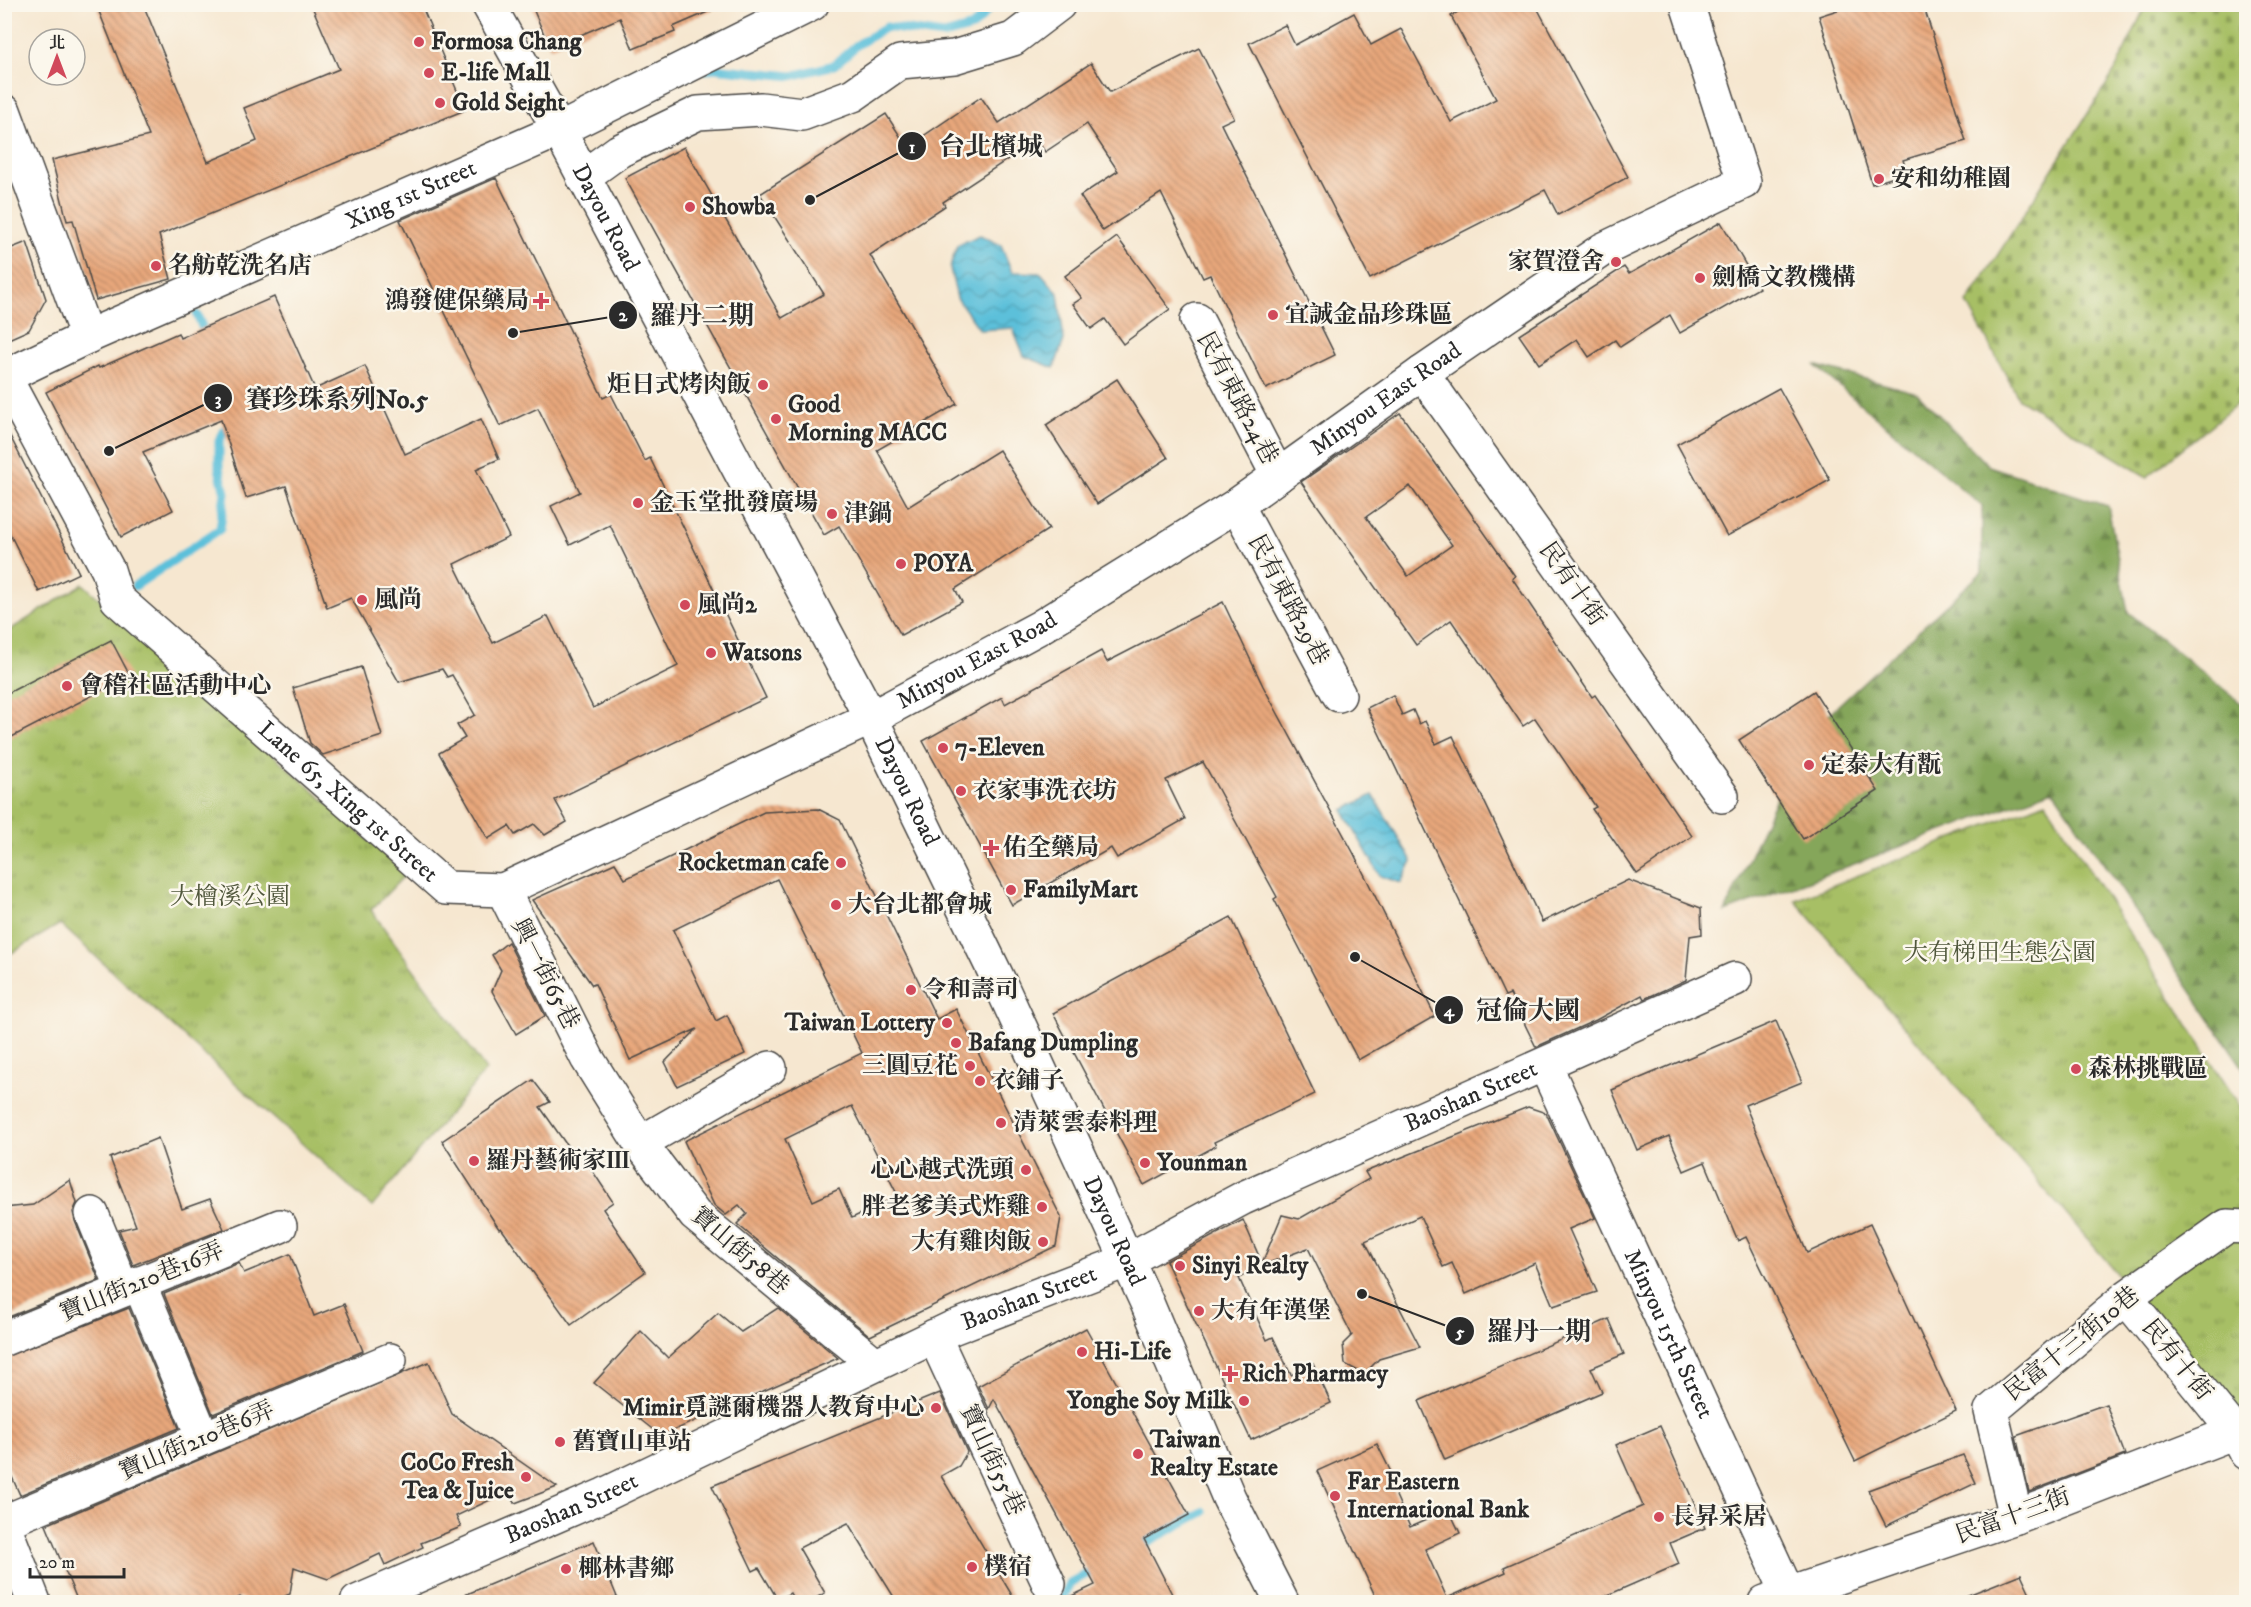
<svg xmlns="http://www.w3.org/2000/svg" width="2251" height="1607" viewBox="0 0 2251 1607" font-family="'IM FELL DW Pica','Noto Serif TC',serif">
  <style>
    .forest { fill: url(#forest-firs); stroke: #586842; stroke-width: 1.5 }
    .cemetery { fill: url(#cemetery-stones); stroke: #697548; stroke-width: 1.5 }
    .park { fill: url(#park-tufts); stroke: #697548; stroke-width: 1.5 }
    .water { fill: url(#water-waves); stroke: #447682; stroke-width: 1.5 }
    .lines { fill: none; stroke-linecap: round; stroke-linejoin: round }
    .stream { stroke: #5cc0da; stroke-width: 9 }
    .building { fill: url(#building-back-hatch); fill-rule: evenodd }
    .minor-casing { stroke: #494744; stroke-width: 36 }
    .minor { stroke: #fff; stroke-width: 33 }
    .poi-dot { fill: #d1495b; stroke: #fbf7ec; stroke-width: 2 }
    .labels { text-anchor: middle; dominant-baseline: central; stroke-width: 5; stroke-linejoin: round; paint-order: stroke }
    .poi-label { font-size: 24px; font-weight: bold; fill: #2b2b2b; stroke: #fbf7ec; text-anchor: start }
    .street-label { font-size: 24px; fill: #2b2b2b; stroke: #fbf7ec }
    .park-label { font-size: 24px; fill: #50573c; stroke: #fbf7ec }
    .leader { fill: none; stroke: #2b2b2b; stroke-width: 2 }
    .callout-dot { fill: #2b2b2b; stroke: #fbf7ec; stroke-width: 2 }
    .mark-label { font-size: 18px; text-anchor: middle; font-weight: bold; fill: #fff }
    .callout-label { font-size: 26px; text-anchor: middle; font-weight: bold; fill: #2b2b2b; stroke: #fbf7ec; stroke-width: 5; stroke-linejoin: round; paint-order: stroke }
  </style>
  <defs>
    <pattern id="forest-firs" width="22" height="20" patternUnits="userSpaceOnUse" patternTransform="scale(1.5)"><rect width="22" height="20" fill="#85a65a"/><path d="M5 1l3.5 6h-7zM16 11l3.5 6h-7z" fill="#6d874b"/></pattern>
    <pattern id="cemetery-stones" width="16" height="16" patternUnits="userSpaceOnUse" patternTransform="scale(1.5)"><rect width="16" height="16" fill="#a7bf65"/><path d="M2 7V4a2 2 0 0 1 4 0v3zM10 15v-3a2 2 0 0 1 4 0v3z" fill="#889b53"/></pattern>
    <pattern id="park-tufts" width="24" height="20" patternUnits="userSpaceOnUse" patternTransform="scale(1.5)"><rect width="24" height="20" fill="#a7bf65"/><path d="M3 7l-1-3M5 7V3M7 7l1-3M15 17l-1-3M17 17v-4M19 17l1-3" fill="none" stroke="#889b53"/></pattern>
    <pattern id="water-waves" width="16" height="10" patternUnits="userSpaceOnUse" patternTransform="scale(1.5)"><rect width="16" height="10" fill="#5cc0da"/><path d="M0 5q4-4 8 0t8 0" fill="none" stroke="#4c9cb1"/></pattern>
    <pattern id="building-back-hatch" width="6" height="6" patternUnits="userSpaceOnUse" patternTransform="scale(1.5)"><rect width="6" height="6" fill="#e8a77b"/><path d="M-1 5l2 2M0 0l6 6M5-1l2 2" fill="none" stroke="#bc8865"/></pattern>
  </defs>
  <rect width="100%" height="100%" fill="#fbf7ec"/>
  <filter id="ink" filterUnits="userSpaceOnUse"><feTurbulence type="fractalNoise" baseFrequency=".0167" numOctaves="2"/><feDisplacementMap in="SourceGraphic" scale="12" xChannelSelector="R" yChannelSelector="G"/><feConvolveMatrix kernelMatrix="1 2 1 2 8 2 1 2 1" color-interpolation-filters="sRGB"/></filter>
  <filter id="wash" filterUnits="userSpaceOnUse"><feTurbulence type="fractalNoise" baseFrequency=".008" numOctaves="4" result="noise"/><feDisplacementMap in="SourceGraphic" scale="24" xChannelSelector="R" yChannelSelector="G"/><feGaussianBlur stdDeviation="1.35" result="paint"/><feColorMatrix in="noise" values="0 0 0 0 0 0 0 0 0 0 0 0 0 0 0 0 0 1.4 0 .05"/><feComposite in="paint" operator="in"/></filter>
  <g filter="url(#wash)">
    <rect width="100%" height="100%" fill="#f6e7d0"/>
    <polygon class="forest" points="1814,365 1917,393 1989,466 2108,506 2128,612 2246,707 2246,1072 2053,790 1725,912 1803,738 1982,572 1982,506"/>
    <polygon class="cemetery" points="2146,5 2246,5 2246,379 2237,404 2147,477 2019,399 1967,303 2115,71"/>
    <g class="park">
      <polygon points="83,584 406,874 371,910 486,1070 372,1207 60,924 5,957 5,633"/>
      <polygon points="2046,802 2246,1116 2246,1430 2104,1258 1795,900"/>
    </g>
    <g class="water">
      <polygon points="980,235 1001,245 1012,272 1041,273 1058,293 1064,340 1054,368 1024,356 1013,328 980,330 957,298 950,268 957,245"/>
      <polygon points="1373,795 1412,861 1401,883 1380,876 1343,810"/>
    </g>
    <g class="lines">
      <g class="stream">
        <polyline points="707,70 713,68 792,76 834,65 857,45 886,27 944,35 973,27 993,4"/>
        <polyline points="197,315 207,338"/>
        <polyline points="135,586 220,529 225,493 219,468 219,441 229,422"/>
        <polyline points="1136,1548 1203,1512"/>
        <polyline points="1060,1602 1070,1583 1097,1568"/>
      </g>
    </g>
    <g id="blocks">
      <g class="building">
        <polygon points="96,4 143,4 208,162 257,141 244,108 339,69 311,4 421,4 465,110 159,235 171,279 96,300 73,220 67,221 52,160 149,136"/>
        <polygon points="531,4 726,4 673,27 675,32 633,49 620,18 550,48"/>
        <polygon points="1471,4 1535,4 1628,177 1558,215 1545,190 1370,279 1249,43 1285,25 1295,45 1354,13 1371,45 1401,29 1451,122 1496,99 1451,16"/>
        <polygon points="1856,4 1923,4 1966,141 1903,160 1907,173 1872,184 1819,16"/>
        <polygon points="1199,48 1234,118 1221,124 1335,355 1266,389 1210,275 1203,278 1161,193 1103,231 1080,196 1118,171 1087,124 1045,152 1037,140 943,202 945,206 870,255 957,404 877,450 908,507 999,450 1049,529 955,589 962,602 901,635 839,526 824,535 625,178 684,147 782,318 824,294 760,194 886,114 907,147 981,97 999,123 1091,63 1110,92"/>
        <polygon points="496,178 603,398 611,394 645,461 650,458 766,698 555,800 567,822 545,835 534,824 515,835 509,826 488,839 439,753 465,738 457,725 475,715 452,675 447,677 442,669 399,682 351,598 327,608 286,486 246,498 221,420 143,452 173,510 121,537 46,392 98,366 99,368 178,333 180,338 274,297 315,389 365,366 405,454 481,419 499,459 476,469 509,537 454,564 493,643 548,616 593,708 678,666 610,525 570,545 551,506 580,492 538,408 500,426 400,220"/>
        <polygon points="1721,222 1759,288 1680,333 1670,315 1620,347 1615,340 1589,357 1577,339 1539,364 1519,335 1624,267 1629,274"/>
        <polygon points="1117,237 1170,309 1123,344 1105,319 1091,329 1073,304 1082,298 1065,276"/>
        <polygon points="27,242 46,299 29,330 4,341 4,251"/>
        <polygon points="1117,379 1168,458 1097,504 1046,425"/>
        <polygon points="1779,388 1830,480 1727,536 1677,444"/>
        <path d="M1400,413L1515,576L1512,578L1592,697L1595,695L1692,836L1637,874L1592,809L1596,807L1535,718L1523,726L1451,620L1416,645L1301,482ZM1410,486L1452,545L1408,576L1366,517Z"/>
        <polygon points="4,424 79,573 39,592 4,522"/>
        <polygon points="1223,602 1263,686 1354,854 1435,1016 1358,1060 1274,899 1277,897 1203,762 1166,780 1185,819 1117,858 1111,848 1012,905 923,741 1002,697 1005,704 1101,651 1107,662"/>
        <polygon points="111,640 130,676 4,741 4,695"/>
        <polygon points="361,667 382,736 323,755 310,743 293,688"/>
        <polygon points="1814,691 1878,791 1803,839 1739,740"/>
        <polygon points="1393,695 1402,715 1413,710 1419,724 1425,721 1436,744 1453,736 1542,922 1628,880 1701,908 1702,934 1690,936 1686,980 1644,999 1642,995 1596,1020 1536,1047 1510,994 1505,996 1367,708"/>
        <path d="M818,809L840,820L937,1019L956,1009L1061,1217L1056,1246L870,1336L737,1224L747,1214L739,1205L726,1215L714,1205L684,1141L862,1053L777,879L673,930L716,1021L727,1015L745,1054L677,1086L665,1062L697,1029L630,1060L595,984L592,985L532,900L615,863L625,879L764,812ZM852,1106L898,1196L852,1218L839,1189L813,1201L785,1139Z"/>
        <polygon points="1231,917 1315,1094 1214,1142 1216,1146 1144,1185 1053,1013"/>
        <polygon points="508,942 545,1016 516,1034 492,991 501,970 492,955"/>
        <polygon points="1776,1021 1802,1082 1745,1105 1807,1253 1870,1224 1956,1411 1855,1461 1746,1237 1738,1241 1705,1162 1684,1171 1669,1136 1637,1150 1612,1090"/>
        <polygon points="533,1080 550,1102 540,1107 573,1154 578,1149 613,1202 603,1209 645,1272 571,1325 501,1228 499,1229 442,1141"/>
        <polygon points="1528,1107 1546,1113 1595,1218 1569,1229 1597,1292 1553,1306 1535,1263 1466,1294 1452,1263 1443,1267 1420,1216 1365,1241 1420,1347 1379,1359 1364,1374 1345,1364 1343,1344 1352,1335 1308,1248 1263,1265 1239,1278 1267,1340 1273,1337 1291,1375 1313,1364 1331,1403 1251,1440 1166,1261 1243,1220 1262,1263 1282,1215 1299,1219 1369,1179 1365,1172"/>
        <polygon points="158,1138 182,1209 210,1199 224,1229 133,1265 119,1230 136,1226 110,1158"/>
        <polygon points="70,1180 77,1203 73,1212 75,1221 99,1280 4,1319 4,1208 33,1205"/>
        <polygon points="290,1254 314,1316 344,1304 363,1351 213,1414 164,1294 239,1263 244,1273"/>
        <polygon points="129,1308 179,1428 20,1495 4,1459 4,1357"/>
        <polygon points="778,1308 838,1358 661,1436 594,1383 641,1331 668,1358 718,1313 741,1332"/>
        <polygon points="1609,1319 1624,1354 1591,1368 1602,1392 1445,1460 1419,1401"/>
        <polygon points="1086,1328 1189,1515 1144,1539 1176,1602 1059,1602 1095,1585 994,1399 989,1409 978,1386"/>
        <polygon points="429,1362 452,1414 557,1487 515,1503 509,1491 456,1516 461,1527 421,1543 423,1547 385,1565 380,1554 328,1579 294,1567 290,1594 271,1602 247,1602 240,1597 229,1602 78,1602 46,1525"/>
        <polygon points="940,1393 967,1452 959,1466 941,1476 1016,1602 897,1602 848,1523 799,1548 825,1593 809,1602 795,1602 790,1593 778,1600 759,1568 753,1571 712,1486"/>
        <polygon points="2106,1404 2125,1455 2029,1492 2016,1436"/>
        <polygon points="1660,1426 1705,1528 1670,1543 1679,1564 1592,1602 1378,1602 1317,1471 1377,1444 1393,1476 1388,1478 1410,1527 1449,1510 1460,1533 1425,1549 1447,1598 1506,1572 1504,1567 1643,1506 1616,1445"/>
        <polygon points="1963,1455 1976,1483 1886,1526 1868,1490"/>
        <polygon points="594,1541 617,1597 603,1602 448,1602"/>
        <polygon points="2021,1574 2034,1602 1953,1602 1953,1601"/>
      </g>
    </g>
  </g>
  <g filter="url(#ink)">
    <use href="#blocks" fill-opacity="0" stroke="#494744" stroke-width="1.5"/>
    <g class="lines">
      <g class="minor-casing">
        <g id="minor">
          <path id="s1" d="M488,4L559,130L871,718L999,981L1147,1303L1229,1498L1282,1602"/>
          <polyline points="4,111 87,337"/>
          <polyline points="583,177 619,151 698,113 761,109 802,114 853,95 900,62 954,57 1013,39 1059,4"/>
          <polyline points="1197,320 1278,476"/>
          <polyline points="1422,373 1722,796"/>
          <path id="s2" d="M4,376L108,570L117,599L446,888L503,890L871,718L1040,627L1237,505L1422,373L1602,250L1744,182L1687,4"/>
          <path id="s3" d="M4,377L87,337L559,130L812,4"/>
          <polyline points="1237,505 1339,695"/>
          <polyline points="503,890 587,1058 640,1143 695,1215 875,1364"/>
          <path id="s4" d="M1545,1065L1792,1602"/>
          <polyline points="640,1143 770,1068"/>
          <polyline points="92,1214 123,1290"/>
          <polyline points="139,1283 203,1438"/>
          <polyline points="2126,1298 2235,1432 2246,1453"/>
          <polyline points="934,1336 1049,1584"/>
          <polyline points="4,1339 280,1226"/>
          <polyline points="2016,1517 1991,1411 2128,1296 2227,1226 2246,1227"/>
          <polyline points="4,1522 390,1360"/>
          <polyline points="4,1525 34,1602"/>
          <path id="s5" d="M357,1602L604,1495L952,1328L1126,1261L1243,1198L1735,979"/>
          <polyline points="1765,1602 2016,1517 2235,1432"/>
        </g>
      </g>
      <use href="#minor" class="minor"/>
    </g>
  </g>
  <g class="poi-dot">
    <circle cx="419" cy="42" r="6"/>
    <circle cx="429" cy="73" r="6"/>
    <circle cx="440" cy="103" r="6"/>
    <circle cx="1879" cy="179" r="6"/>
    <circle cx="690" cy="207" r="6"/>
    <circle cx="1616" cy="262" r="6"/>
    <circle cx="156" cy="266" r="6"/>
    <circle cx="1700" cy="278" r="6"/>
    <path d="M538 292h6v6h6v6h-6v6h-6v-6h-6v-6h6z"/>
    <circle cx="1273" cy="315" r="6"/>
    <circle cx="763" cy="385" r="6"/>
    <circle cx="776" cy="419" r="6"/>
    <circle cx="638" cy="503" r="6"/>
    <circle cx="832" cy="514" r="6"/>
    <circle cx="901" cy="564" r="6"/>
    <circle cx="362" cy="600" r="6"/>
    <circle cx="685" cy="605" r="6"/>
    <circle cx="711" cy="653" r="6"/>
    <circle cx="67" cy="686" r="6"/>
    <circle cx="943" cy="748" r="6"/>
    <circle cx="1809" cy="765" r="6"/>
    <circle cx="961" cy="791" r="6"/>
    <path d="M988 839h6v6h6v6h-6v6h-6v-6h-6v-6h6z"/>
    <circle cx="841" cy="863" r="6"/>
    <circle cx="1011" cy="890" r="6"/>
    <circle cx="836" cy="905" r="6"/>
    <circle cx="911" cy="990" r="6"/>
    <circle cx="947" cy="1023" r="6"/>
    <circle cx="956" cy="1043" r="6"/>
    <circle cx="970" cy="1066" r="6"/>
    <circle cx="2076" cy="1069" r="6"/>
    <circle cx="980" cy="1081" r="6"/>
    <circle cx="1001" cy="1123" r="6"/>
    <circle cx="474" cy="1161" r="6"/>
    <circle cx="1145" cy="1163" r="6"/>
    <circle cx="1026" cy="1170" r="6"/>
    <circle cx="1042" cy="1207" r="6"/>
    <circle cx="1043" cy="1242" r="6"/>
    <circle cx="1180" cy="1266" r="6"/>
    <circle cx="1199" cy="1311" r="6"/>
    <circle cx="1082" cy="1352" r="6"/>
    <path d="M1227 1365h6v6h6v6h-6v6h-6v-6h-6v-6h6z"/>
    <circle cx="1244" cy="1401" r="6"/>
    <circle cx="936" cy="1408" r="6"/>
    <circle cx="560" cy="1442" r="6"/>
    <circle cx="1138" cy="1454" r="6"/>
    <circle cx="526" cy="1477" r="6"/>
    <circle cx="1335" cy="1496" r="6"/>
    <circle cx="1659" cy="1517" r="6"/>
    <circle cx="972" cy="1567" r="6"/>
    <circle cx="566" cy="1569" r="6"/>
  </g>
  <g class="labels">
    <g class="poi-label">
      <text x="431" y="42">Formosa Chang</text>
      <text x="441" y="73">E-life Mall</text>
      <text x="452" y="103">Gold Seight</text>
      <text x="1891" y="179">安和幼稚園</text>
      <text x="702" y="207">Showba</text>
      <text x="1604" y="262" text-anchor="end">家賀澄舍</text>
      <text x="168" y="266">名舫乾洗名店</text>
      <text x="1712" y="278">劍橋文教機構</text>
      <text x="529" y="301" text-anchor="end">鴻發健保藥局</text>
      <text x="1285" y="315">宜誠金品珍珠區</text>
      <text x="751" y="385" text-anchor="end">炬日式烤肉飯</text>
      <text x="788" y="405">Good<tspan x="788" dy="28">Morning MACC</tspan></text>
      <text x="650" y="503">金玉堂批發廣場</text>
      <text x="844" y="514">津鍋</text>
      <text x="913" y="564">POYA</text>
      <text x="374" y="600">風尚</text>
      <text x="697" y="605">風尚2</text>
      <text x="723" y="653">Watsons</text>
      <text x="79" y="686">會稽社區活動中心</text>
      <text x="955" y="748">7-Eleven</text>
      <text x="1821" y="765">定泰大有翫</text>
      <text x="973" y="791">衣家事洗衣坊</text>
      <text x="1003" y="848">佑全藥局</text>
      <text x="829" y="863" text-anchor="end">Rocketman cafe</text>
      <text x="1023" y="890">FamilyMart</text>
      <text x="848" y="905">大台北都會城</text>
      <text x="923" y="990">令和壽司</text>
      <text x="935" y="1023" text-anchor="end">Taiwan Lottery</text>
      <text x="968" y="1043">Bafang Dumpling</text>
      <text x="958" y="1066" text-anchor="end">三圓豆花</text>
      <text x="2088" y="1069">森林挑戰區</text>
      <text x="992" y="1081">衣鋪子</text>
      <text x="1013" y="1123">清萊雲泰料理</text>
      <text x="486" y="1161">羅丹藝術家Ⅲ</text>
      <text x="1157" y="1163">Younman</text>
      <text x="1014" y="1170" text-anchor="end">心心越式洗頭</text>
      <text x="1030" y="1207" text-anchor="end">胖老爹美式炸雞</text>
      <text x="1031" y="1242" text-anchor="end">大有雞肉飯</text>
      <text x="1192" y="1266">Sinyi Realty</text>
      <text x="1211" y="1311">大有年漢堡</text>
      <text x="1094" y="1352">Hi-Life</text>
      <text x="1242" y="1374">Rich Pharmacy</text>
      <text x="1232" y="1401" text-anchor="end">Yonghe Soy Milk</text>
      <text x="924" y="1408" text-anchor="end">Mimir覓謎爾機器人教育中心</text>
      <text x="1150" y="1440">Taiwan<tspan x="1150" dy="28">Realty Estate</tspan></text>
      <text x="572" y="1442">舊寶山車站</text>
      <text x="514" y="1463" text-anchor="end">CoCo Fresh<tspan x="514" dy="28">Tea &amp; Juice</tspan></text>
      <text x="1347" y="1482">Far Eastern<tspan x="1347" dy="28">International Bank</tspan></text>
      <text x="1671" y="1517">長昇采居</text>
      <text x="984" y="1567">樸宿</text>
      <text x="578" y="1569">椰林書鄉</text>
    </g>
    <g class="street-label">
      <text stroke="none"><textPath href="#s3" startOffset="446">Xing 1st Street</textPath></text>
      <text stroke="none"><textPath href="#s1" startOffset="244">Dayou Road</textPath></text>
      <text transform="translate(1237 398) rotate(62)">民有東路24巷</text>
      <text stroke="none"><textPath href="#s2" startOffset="1758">Minyou East Road</textPath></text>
      <text transform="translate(1572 584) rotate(55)">民有十街</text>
      <text transform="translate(1288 600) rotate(62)">民有東路29巷</text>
      <text stroke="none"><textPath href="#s2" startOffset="1272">Minyou East Road</textPath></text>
      <text stroke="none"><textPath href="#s1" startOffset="892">Dayou Road</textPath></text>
      <text stroke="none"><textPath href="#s2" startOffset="558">Lane 65, Xing 1st Street</textPath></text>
      <text transform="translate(545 974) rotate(63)">興一街65巷</text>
      <text stroke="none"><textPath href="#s5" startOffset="1224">Baoshan Street</textPath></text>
      <text stroke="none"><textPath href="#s1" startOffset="1378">Dayou Road</textPath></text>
      <text transform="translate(740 1251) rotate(41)">寶山街58巷</text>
      <text transform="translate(142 1282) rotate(-22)">寶山街210巷16弄</text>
      <text stroke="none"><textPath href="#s5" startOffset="738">Baoshan Street</textPath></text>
      <text stroke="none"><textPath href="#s4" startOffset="296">Minyou 15th Street</textPath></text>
      <text transform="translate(2072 1344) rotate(-39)">民富十三街10巷</text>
      <text transform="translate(2177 1360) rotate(51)">民有十街</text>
      <text transform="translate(197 1441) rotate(-23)">寶山街210巷6弄</text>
      <text transform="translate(992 1460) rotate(65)">寶山街55巷</text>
      <text stroke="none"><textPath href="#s5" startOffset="234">Baoshan Street</textPath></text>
      <text transform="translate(2013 1516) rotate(-20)">民富十三街</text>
    </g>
    <g class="park-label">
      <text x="230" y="897">大檜溪公園</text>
      <text x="2000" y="953">大有梯田生態公園</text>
    </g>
  </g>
  <path class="leader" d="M810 200L912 146M513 333L623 315M109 451L218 398M1355 957L1449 1010M1362 1294L1460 1331"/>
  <g class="callout-dot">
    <circle cx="810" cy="200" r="6"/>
    <circle cx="513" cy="333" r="6"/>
    <circle cx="109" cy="451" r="6"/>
    <circle cx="1355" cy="957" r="6"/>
    <circle cx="1362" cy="1294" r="6"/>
    <circle cx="912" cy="146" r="15"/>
    <circle cx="623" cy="315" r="15"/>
    <circle cx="218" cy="398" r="15"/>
    <circle cx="1449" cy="1010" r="15"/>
    <circle cx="1460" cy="1331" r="15"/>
  </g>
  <g class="mark-label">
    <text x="912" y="153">1</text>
    <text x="623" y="321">2</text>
    <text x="218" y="405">3</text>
    <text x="1449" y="1016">4</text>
    <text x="1460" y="1338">5</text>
  </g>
  <g class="callout-label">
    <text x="991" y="155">台北檳城</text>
    <text x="702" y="324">羅丹二期</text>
    <text x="337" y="408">賽珍珠系列No.5</text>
    <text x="1528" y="1019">冠倫大國</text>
    <text x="1539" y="1340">羅丹一期</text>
  </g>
  <rect width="2251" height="1607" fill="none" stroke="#fbf7ec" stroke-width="24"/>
  <g transform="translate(57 57)"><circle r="28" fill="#fbf7ec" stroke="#a8a59f" stroke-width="1.5"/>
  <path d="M0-4.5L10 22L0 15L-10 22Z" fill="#d1495b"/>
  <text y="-9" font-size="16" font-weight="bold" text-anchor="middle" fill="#2b2b2b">北</text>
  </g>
  <path d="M30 1568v9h94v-9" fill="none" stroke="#2b2b2b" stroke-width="3"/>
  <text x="39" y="1568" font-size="18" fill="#2b2b2b" stroke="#fbf7ec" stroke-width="4.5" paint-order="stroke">20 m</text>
</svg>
